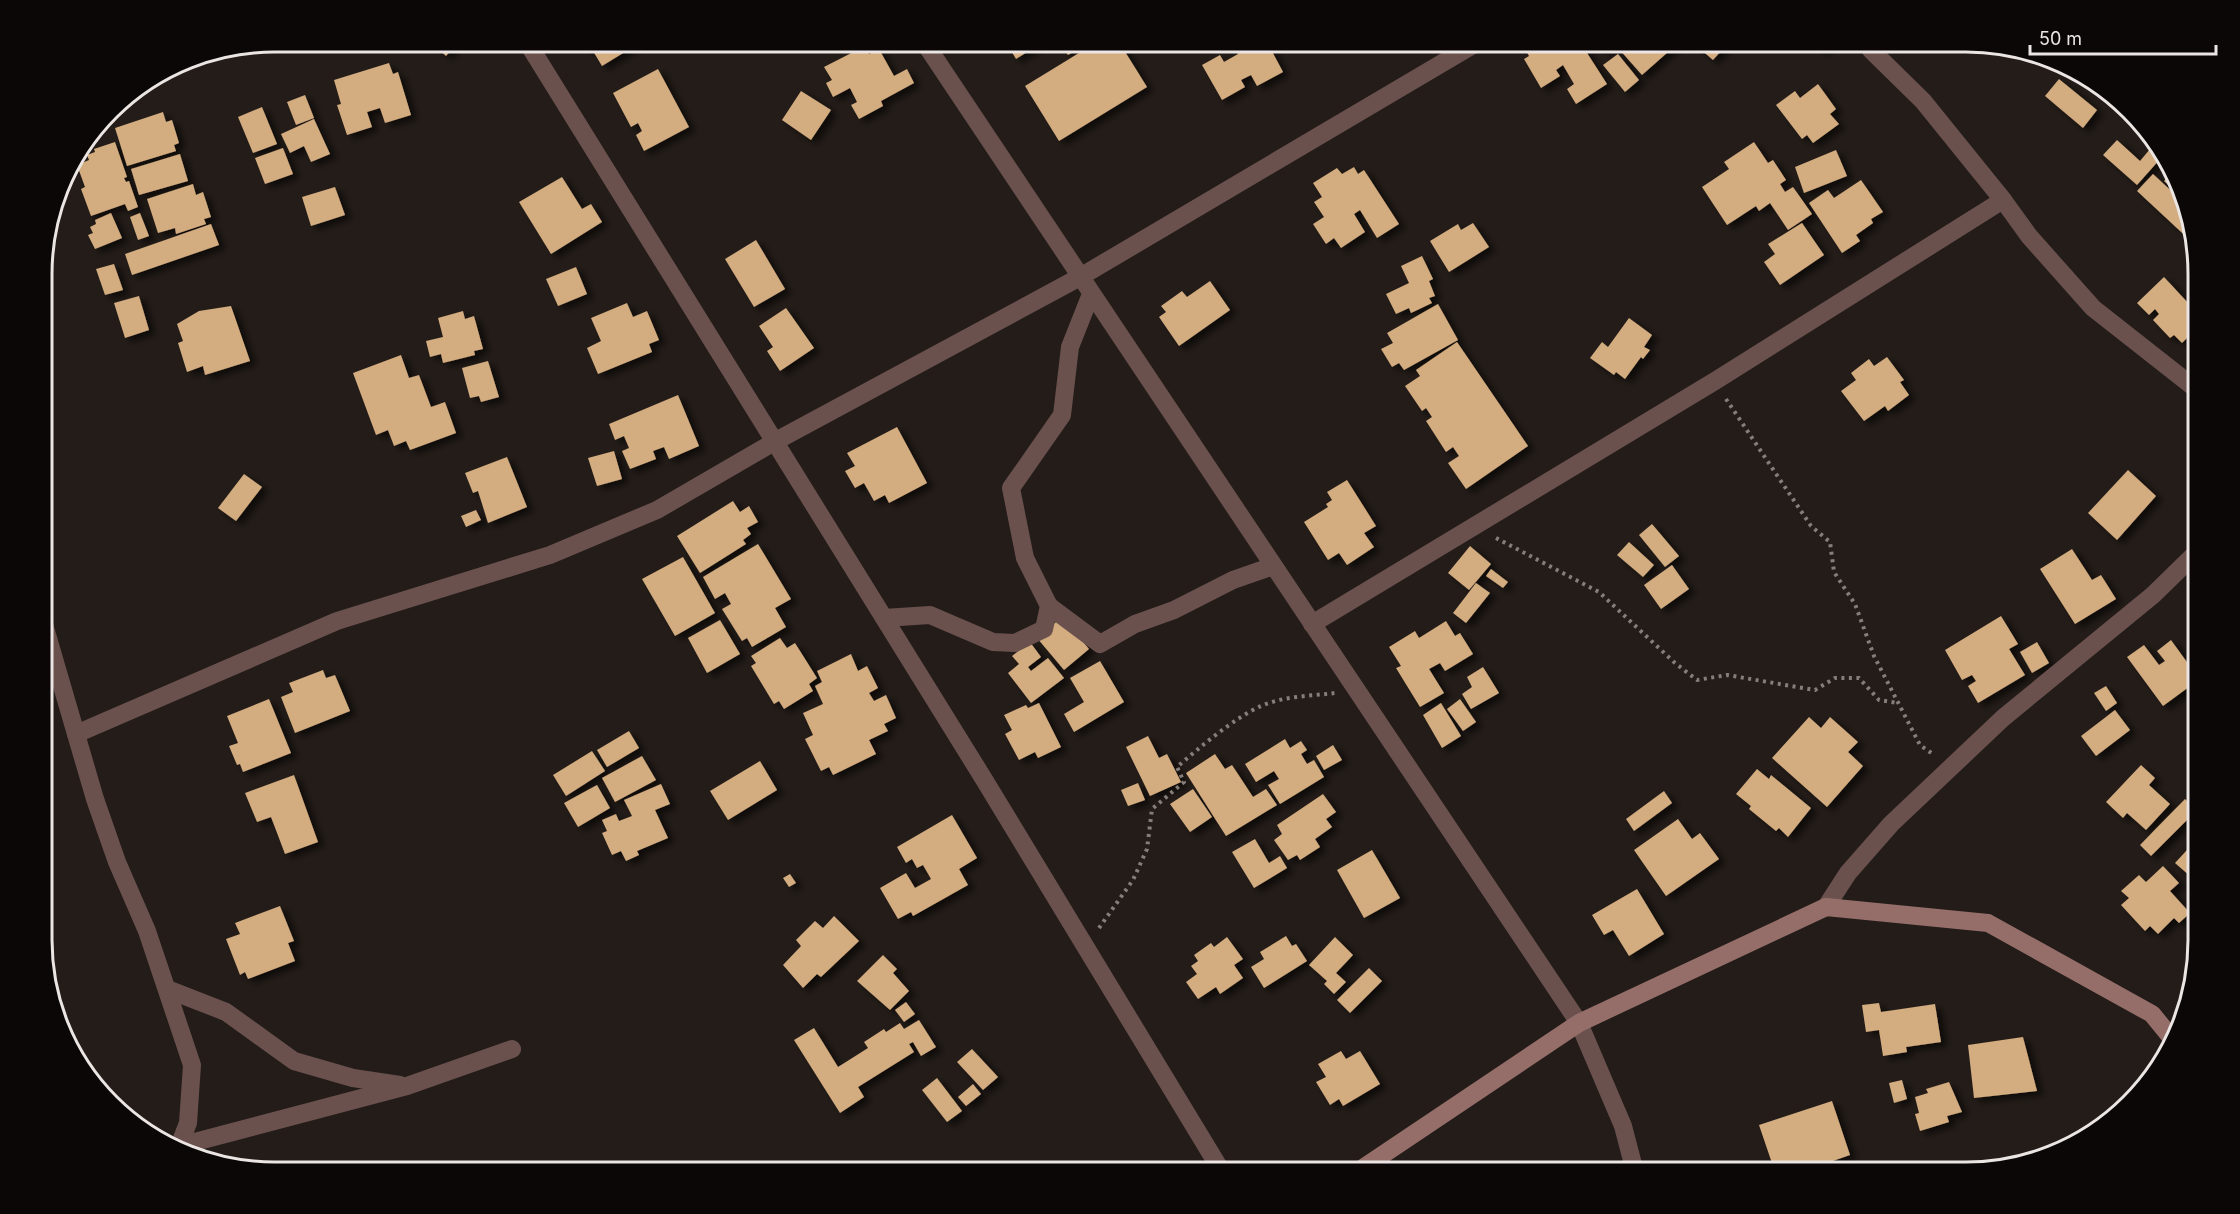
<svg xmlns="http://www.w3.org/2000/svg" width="2240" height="1214" viewBox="0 0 2240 1214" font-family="Inter,sans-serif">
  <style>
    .building { fill: #d3ac80; filter: url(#shadow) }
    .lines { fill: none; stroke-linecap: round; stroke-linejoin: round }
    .path { stroke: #857e7b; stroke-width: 4; stroke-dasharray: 3 4.5; stroke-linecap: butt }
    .street { stroke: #6a514e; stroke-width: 18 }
    .secondary { stroke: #956e69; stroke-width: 18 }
    .rim { fill: none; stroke: #ebe5e3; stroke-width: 3 }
  </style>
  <defs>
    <filter id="shadow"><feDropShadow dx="6" dy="4" stdDeviation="3" flood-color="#0009"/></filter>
  </defs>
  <rect width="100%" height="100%" fill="#231c18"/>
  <g class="building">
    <polygon points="435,42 458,42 446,56 433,44"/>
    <polygon points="580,42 641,42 602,66 590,46 585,49"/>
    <polygon points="1006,42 1043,42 1016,59"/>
    <polygon points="1060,42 1089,42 1068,55"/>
    <polygon points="1097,42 1119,42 1147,87 1059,141 1025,86"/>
    <polygon points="1245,42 1267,42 1283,72 1257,86 1251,75 1241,80 1245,87 1222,100 1202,65 1220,55 1224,62 1238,54 1234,48"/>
    <polygon points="1532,42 1580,42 1607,84 1576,104 1567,89 1574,84 1563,65 1556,70 1560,76 1541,88 1524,59 1529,56 1524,47"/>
    <polygon points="1599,42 1621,42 1608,53"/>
    <polygon points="1625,42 1676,42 1677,44 1642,75 1618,48"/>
    <polygon points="1692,42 1729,42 1713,60"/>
    <polygon points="1810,42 1829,42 1822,51"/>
    <polygon points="865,46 869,54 879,49 894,76 907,69 914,83 881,101 883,106 859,119 851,105 857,102 850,88 833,97 826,83 832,80 824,67"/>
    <polygon points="1618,54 1639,80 1625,92 1603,65"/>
    <polygon points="389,63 393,74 398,72 411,115 385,123 380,108 367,112 372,127 347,135 337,105 341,104 334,80"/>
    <polygon points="658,69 689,127 644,151 636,135 642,131 638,123 631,127 613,93"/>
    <polygon points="2059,79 2097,110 2083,128 2045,96"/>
    <polygon points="1818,84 1836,109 1830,114 1839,124 1813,143 1807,135 1802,139 1776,105 1795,91 1800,98"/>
    <polygon points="801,91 831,110 811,140 782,120"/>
    <polygon points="305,95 314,118 296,125 287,102"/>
    <polygon points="262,107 277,144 253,153 238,117"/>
    <polygon points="163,112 166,122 172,120 179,143 174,145 176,151 127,166 115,128"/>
    <polygon points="314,119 330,154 311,162 304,146 290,153 281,134"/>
    <polygon points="2117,140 2140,161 2150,149 2161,158 2137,185 2103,155"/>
    <polygon points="115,142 127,177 124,178 126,182 129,181 138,207 128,211 125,204 91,216 81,189 85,187 77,165 89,160 87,155 95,152 94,149"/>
    <polygon points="1754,142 1768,163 1773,160 1786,180 1780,184 1785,192 1793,187 1812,214 1788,230 1770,203 1759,211 1756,206 1727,225 1702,187 1729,169 1724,162"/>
    <polygon points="283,148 293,174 265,184 255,158"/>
    <polygon points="1836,150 1847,176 1804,193 1795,167"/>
    <polygon points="180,154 188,181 139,195 131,169"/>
    <polygon points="1354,167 1358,174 1364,170 1399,224 1377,238 1360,210 1354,214 1365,232 1341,248 1334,238 1326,244 1313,224 1324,217 1314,202 1322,197 1313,183 1337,168 1342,174"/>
    <polygon points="2153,174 2178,197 2194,244 2137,191"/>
    <polygon points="2170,175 2177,193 2164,181"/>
    <polygon points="562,177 582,209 591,204 602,222 551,254 519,202"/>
    <polygon points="1861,180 1883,212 1871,219 1873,223 1856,235 1860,241 1842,253 1809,203 1828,190 1834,198"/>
    <polygon points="193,184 196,195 203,192 211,217 204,219 206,224 176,234 175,228 158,233 147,199"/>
    <polygon points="335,187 345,215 311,226 302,197"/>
    <polygon points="111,213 122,238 95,249 88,235 93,233 90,227 96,224 95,220"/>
    <polygon points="140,213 149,236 138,240 130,217"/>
    <polygon points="1473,223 1489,247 1449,272 1430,241 1458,224 1461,230"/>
    <polygon points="1802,223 1824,255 1780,285 1764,262 1775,254 1768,244"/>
    <polygon points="211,224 219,245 132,275 125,254"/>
    <polygon points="756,240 785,289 754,307 725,259"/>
    <polygon points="1422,256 1433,279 1429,281 1435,296 1429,298 1432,303 1411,313 1409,308 1396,314 1386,294 1409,283 1401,266"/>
    <polygon points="114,264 123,290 105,295 96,269"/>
    <polygon points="576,267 587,294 558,306 546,279"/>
    <polygon points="2164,277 2190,305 2196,298 2196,343 2189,336 2182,343 2174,335 2170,338 2153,320 2159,314 2155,309 2149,315 2137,303"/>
    <polygon points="1210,281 1230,310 1179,346 1159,317 1166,312 1161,306 1182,291 1187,297"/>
    <polygon points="139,296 149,330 125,338 114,303"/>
    <polygon points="627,303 633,317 647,311 659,340 649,344 652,352 598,374 587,348 601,341 591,318"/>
    <polygon points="1438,304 1458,340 1404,370 1399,363 1392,367 1381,349 1393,343 1387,333"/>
    <polygon points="231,306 250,361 205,375 203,366 187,372 178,343 183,341 177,324 199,311"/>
    <polygon points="786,308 814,348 780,371 767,351 773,347 759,326"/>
    <polygon points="463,311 465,319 474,316 483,349 474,351 475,355 443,363 441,354 430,357 426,341 443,337 438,318"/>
    <polygon points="1629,318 1652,335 1644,347 1650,350 1643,359 1641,357 1625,379 1616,372 1614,375 1590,358 1602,342 1608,347"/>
    <polygon points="1457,342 1528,446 1466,489 1448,463 1459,456 1453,447 1446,452 1426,421 1432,417 1426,408 1422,411 1405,386 1420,376 1416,370"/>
    <polygon points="401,355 409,378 419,375 431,407 445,402 456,433 410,450 406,441 394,446 388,430 376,435 353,373"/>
    <polygon points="1887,357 1904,380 1900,382 1909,395 1888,411 1885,406 1864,421 1841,391 1856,380 1851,373 1869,359 1874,366"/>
    <polygon points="488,361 499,397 481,402 479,396 470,398 462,368"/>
    <polygon points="678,395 699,446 669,459 664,447 653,451 656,459 630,469 622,451 629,448 624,436 615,440 609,424"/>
    <polygon points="897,427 927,483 889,503 885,495 874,501 864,483 855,488 845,471 855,466 847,453"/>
    <polygon points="614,451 622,479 597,486 588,458"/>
    <polygon points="507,457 527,507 488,523 478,491 473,493 465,473"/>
    <polygon points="2128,470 2156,496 2117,540 2088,513"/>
    <polygon points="244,474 262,487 236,521 218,508"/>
    <polygon points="1347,480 1376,526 1364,533 1374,547 1347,565 1339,553 1328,560 1304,522 1328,507 1326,504 1332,500 1327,492"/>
    <polygon points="733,501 740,512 749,506 758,522 747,528 751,534 743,540 746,544 700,573 677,536"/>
    <polygon points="476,510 481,520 466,527 461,516"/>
    <polygon points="1652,524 1679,556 1665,567 1639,535"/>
    <polygon points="1629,542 1654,565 1643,577 1617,555"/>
    <polygon points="758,544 791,599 775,608 786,627 752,647 747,638 742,641 722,609 731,604 725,593 715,599 703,577"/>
    <polygon points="1470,546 1491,564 1469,590 1448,573"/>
    <polygon points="2072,549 2092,580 2101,575 2116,599 2075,624 2040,569"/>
    <polygon points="683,557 715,613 675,636 642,579"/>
    <polygon points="1672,565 1689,589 1661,609 1644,585"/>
    <polygon points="1491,569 1508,582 1503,588 1486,576"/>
    <polygon points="1476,583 1490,593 1466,623 1453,613"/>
    <polygon points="2001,616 2018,644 2009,649 2025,675 1978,703 1968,686 1976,681 1972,675 1962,680 1945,650"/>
    <polygon points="1062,617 1089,649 1064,670 1037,638"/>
    <polygon points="720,620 740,654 707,673 688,638"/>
    <polygon points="1446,621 1455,636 1460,633 1473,654 1445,671 1440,663 1429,669 1444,693 1420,707 1396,668 1401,666 1389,647 1415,631 1419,638"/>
    <polygon points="780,638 787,648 795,643 817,678 809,684 813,691 784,709 779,701 774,704 751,666 756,663 751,656"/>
    <polygon points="2171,640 2197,676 2197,681 2163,706 2127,657 2144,645 2159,665 2165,661 2157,651"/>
    <polygon points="1030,642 1041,657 1028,667 1031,671 1048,658 1064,678 1031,703 1008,673 1019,664 1012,656"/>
    <polygon points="2037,642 2049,663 2032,673 2020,652"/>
    <polygon points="851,654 858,671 867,666 878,688 869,693 874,701 886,695 896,718 884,724 888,731 869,740 876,754 833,775 829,767 821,771 805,739 813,735 803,713 823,704 815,686 822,682 817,671"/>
    <polygon points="1100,661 1124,702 1074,732 1064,714 1084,702 1070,678"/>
    <polygon points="1483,667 1499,693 1471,709 1462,694 1472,687 1467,677"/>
    <polygon points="323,670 326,678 335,675 350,711 295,733 281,697 293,692 289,683"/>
    <polygon points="2106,686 2117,703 2106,711 2094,693"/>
    <polygon points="269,699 291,753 243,772 240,764 237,765 229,746 238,743 227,716"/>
    <polygon points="1460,699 1476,722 1463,731 1447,709"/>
    <polygon points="1039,703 1061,747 1038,758 1035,752 1019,760 1005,734 1012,730 1004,715 1026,705 1028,708"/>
    <polygon points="1441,703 1461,736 1442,748 1423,715"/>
    <polygon points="2115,710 2130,730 2096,756 2081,736"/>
    <polygon points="1809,717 1821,728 1830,717 1858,742 1848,752 1863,766 1827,807 1772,758"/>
    <polygon points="629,731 639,748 607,767 597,750"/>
    <polygon points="1148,736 1159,758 1167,754 1181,782 1150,796 1126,747"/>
    <polygon points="1285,739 1290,748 1301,741 1307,750 1301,754 1307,764 1314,760 1324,777 1280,804 1268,785 1279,779 1274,771 1256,782 1245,764"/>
    <polygon points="1333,745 1342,760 1324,770 1316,756"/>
    <polygon points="592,751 605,771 566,796 553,775"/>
    <polygon points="1215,754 1225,769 1232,765 1253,797 1266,789 1277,805 1226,836 1186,773"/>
    <polygon points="642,756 656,780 615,802 602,778"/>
    <polygon points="760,761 777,790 728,820 710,791"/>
    <polygon points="2141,765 2155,778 2149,785 2170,804 2146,830 2127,813 2123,818 2106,802"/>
    <polygon points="1757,769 1769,779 1771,775 1811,808 1788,837 1779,828 1776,831 1749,809 1751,806 1736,794"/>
    <polygon points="294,775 318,842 285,854 271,817 257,822 245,793"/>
    <polygon points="1138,783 1145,800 1128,806 1121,790"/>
    <polygon points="661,784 670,804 655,810 668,838 637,851 639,855 626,861 621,851 612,855 602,833 607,831 602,820 616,814 619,821 632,816 624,800"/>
    <polygon points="597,785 610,808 578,827 564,803"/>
    <polygon points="1193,789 1212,817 1190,832 1170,804"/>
    <polygon points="1664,791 1672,803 1634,831 1626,819"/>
    <polygon points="1323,794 1336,812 1326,819 1332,827 1315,839 1320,847 1300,860 1297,855 1288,860 1274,840 1282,834 1277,825"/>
    <polygon points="2185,799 2197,810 2151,856 2140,845"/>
    <polygon points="952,815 977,858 959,869 968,885 913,916 911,912 898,919 880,888 906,873 915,888 931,879 923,865 917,868 912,859 906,863 897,847"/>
    <polygon points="1678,819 1692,839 1700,833 1719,859 1666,896 1634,850"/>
    <polygon points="2198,829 2198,883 2175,863 2197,839 2193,835"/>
    <polygon points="1255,839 1269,863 1280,856 1287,868 1254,888 1232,852"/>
    <polygon points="1372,850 1400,898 1364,918 1337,870"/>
    <polygon points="2163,866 2179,883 2170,891 2190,913 2179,923 2174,918 2158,934 2150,926 2145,931 2121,905 2129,898 2121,891 2139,875 2146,882"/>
    <polygon points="790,874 796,883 789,887 783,878"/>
    <polygon points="1637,889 1664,934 1629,956 1613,930 1604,935 1592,915"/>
    <polygon points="280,906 294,941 288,943 295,961 248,979 245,972 240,975 226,939 240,934 235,923"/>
    <polygon points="834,916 859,941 821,977 817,974 803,988 783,965 801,946 796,940 815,921 823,928"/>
    <polygon points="1286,936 1292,946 1296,944 1307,961 1264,988 1251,967 1264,959 1260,952"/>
    <polygon points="1227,937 1243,959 1234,965 1243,978 1220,994 1216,987 1198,999 1186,982 1197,974 1191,966 1198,961 1194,955 1211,943 1214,947"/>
    <polygon points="1335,937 1353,955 1336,973 1346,982 1334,994 1324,984 1327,981 1309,965"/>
    <polygon points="883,955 897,969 893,973 909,991 890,1010 857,981"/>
    <polygon points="1369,968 1382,981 1350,1013 1337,1000"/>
    <polygon points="906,1002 915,1014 904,1022 895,1010"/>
    <polygon points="1879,1003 1881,1012 1935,1004 1941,1042 1906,1047 1907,1052 1883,1056 1879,1030 1866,1032 1862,1005"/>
    <polygon points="919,1020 936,1047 921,1056 913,1042 909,1044 914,1052 858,1087 864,1097 840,1113 794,1040 814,1028 838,1067 868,1048 864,1042 884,1029 886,1032 900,1023 904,1029"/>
    <polygon points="2023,1037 2037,1091 1974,1098 1968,1045"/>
    <polygon points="972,1049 998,1077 983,1090 957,1062"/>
    <polygon points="1341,1051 1346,1059 1360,1051 1380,1084 1343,1106 1339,1099 1330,1105 1316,1082 1326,1077 1318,1064"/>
    <polygon points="937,1078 962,1111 947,1122 922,1090"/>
    <polygon points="1902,1080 1907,1099 1894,1103 1889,1083"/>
    <polygon points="1949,1082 1962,1112 1947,1116 1949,1122 1920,1131 1915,1114 1919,1113 1915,1097 1928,1093 1926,1089"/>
    <polygon points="973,1084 981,1094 966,1106 958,1097"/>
    <polygon points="1832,1101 1850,1155 1801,1172 1775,1172 1759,1125"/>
  </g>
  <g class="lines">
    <g class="path">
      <polyline points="1726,399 1811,526 1830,542 1834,572 1855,604 1874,656 1920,745 1934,755"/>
      <polyline points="1496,538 1599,592 1675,663 1697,680 1727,675 1815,690 1835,678 1859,678 1879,700 1898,703"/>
      <path d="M1099,928L1133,880L1147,849L1152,809L1184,782L1177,767C1199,748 1234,718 1261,706C1284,696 1311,696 1335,693"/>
    </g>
    <g class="street">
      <polyline points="527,42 985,781 1222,1172"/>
      <polyline points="924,42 1579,1023 1623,1126 1635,1172"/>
      <polyline points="1868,42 1871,50 1923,101 2003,200 2029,236 2093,308 2196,389"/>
      <polyline points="1049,606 1100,644 1135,624 1174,610 1233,580 1273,566"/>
      <polyline points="884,618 930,615 993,642 1015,643 1044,629 1049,606 1025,558 1011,488 1062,415 1070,347 1091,294"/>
      <polyline points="43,621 95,799 117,862 147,931 192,1065 188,1123 179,1146"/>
      <polyline points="1312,624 1715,381 2003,200"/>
      <polyline points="76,734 337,621 550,555 657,510 774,442 1080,277 1478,42"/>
      <polyline points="1826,907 1848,873 1891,824 2003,718 2153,595 2197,552"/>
      <polyline points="167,989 226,1012 294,1061 353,1078 400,1085"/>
      <polyline points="172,1148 407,1086 512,1049"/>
    </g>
    <polyline class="secondary" points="1357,1172 1579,1023 1826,907 1988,923 2152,1014 2174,1041"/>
  </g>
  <path d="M0 0H2240V1214H0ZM274 52H1966A222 222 0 0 1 2188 274V940A222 222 0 0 1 1966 1162H274A222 222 0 0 1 52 940V274A222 222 0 0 1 274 52Z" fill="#0a0706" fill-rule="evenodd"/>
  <path class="rim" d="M274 52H1966A222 222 0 0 1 2188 274V940A222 222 0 0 1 1966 1162H274A222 222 0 0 1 52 940V274A222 222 0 0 1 274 52Z"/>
  <path d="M2030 45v9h186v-9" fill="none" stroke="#ebe5e3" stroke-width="3"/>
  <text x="2039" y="45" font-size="18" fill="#ebe5e3" stroke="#0a0706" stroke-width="4.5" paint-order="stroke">50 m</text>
</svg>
